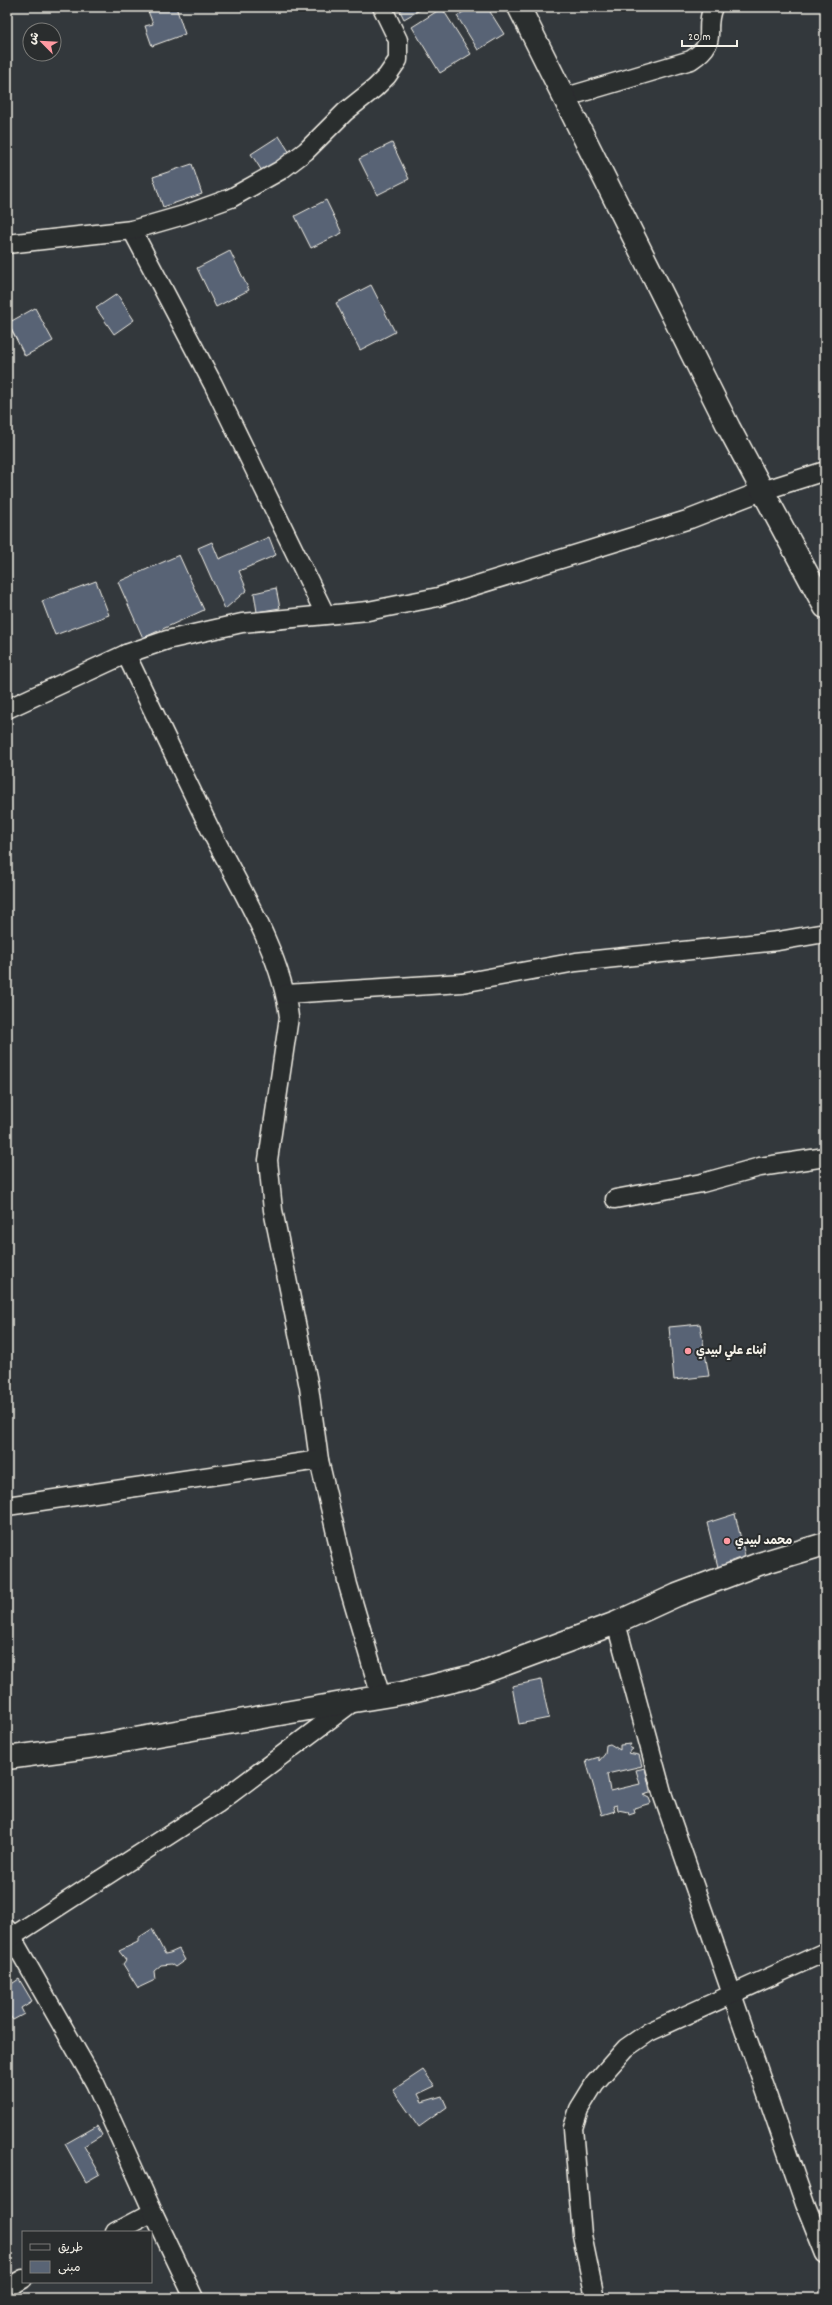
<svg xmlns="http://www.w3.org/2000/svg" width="832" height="2305" viewBox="0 0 832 2305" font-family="Dekko,'Playpen Sans Arabic',sans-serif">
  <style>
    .building { fill: #596475; stroke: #f4f1e8 }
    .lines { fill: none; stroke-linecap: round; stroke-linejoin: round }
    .minor-casing { stroke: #f4f1e8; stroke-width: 21 }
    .tertiary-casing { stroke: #f4f1e8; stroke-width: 25 }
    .minor { stroke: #2a2d2e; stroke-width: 18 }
    .tertiary { stroke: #2a2d2e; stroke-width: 22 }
    .poi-dot { fill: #ff9aa2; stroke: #2a2d2e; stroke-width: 1.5 }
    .labels { text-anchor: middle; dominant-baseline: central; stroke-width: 4; stroke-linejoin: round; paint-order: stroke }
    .poi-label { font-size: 12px; font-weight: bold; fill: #f4f1e8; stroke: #2a2d2e; text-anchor: start }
  </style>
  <rect width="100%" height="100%" fill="#33383c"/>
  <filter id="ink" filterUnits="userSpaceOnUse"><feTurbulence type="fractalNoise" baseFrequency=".025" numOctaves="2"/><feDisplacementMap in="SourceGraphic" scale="8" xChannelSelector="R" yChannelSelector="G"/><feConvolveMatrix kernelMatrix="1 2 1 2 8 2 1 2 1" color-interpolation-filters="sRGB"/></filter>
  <g filter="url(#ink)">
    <g class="building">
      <polygon points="159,7 176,7 185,34 152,46 145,26 153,24 148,11"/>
      <polygon points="406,7 425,7 404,19 400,11"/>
      <polygon points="471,7 487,7 504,34 478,50 457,16"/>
      <polygon points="442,8 471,54 440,73 412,27"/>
      <polygon points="279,136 290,153 262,171 251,154"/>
      <polygon points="392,143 409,179 377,195 359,159"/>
      <polygon points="192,164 202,194 163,207 153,177"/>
      <polygon points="326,200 342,233 311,248 295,216"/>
      <polygon points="230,251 249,290 216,307 197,268"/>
      <polygon points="371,285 395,332 360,350 336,303"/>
      <polygon points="117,294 134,320 114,334 96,308"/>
      <polygon points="35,308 53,341 25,356 8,323"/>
      <polygon points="269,537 276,555 239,571 247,590 225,609 198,548 212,542 219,559"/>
      <polygon points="179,555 204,610 143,638 118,582"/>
      <polygon points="96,581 109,615 55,635 42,601"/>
      <polygon points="276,588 280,608 257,612 254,593"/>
      <polygon points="700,1324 709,1376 674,1380 669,1327"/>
      <polygon points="735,1514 746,1560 718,1567 707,1523"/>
      <polygon points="541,1680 549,1718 519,1724 512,1686"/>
      <polygon points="610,1744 620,1750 620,1745 631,1744 629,1747 633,1749 628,1753 639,1755 642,1766 607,1774 610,1791 640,1784 636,1770 645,1768 650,1790 650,1793 643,1795 649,1798 651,1803 634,1808 635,1813 629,1815 628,1812 618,1810 617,1805 613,1806 615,1811 602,1815 586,1761 599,1757 599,1761 605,1754 606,1745"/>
      <polygon points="152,1929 165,1954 170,1953 179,1949 185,1960 175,1967 171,1964 161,1965 154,1971 155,1980 138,1988 123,1964 126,1960 119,1951 138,1942 138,1938"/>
      <polygon points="19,1979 32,2001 21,2008 24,2014 13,2020 7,2012 7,1987"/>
      <polygon points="423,2070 435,2086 418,2094 422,2102 442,2096 447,2107 419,2127 393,2090"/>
      <polygon points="97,2126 102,2135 84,2146 100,2174 86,2182 65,2144"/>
    </g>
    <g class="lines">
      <g class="minor-casing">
        <g id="minor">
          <path d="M563,98L691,60C721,40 702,33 713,7"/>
          <polyline points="132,230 213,384 325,614"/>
          <polyline points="7,244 132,230 184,215 231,198 281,170 306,151 345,112 375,88 387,76 398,60 398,40 382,7"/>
          <path d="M126,654C155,715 184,776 214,837C242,891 282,956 289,1017L268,1160L273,1210L309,1387L319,1460L348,1585L381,1697"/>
          <polyline points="7,709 126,654 167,640 242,623 368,611 438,597 690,519 762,491 825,471"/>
          <polyline points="286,994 462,983 576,962 778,941 825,933"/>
          <polyline points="615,1199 702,1183 760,1167 825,1157"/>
          <polyline points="7,1506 319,1460"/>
          <polyline points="616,1623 663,1796 805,2204 825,2254"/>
          <polyline points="7,1929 95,2083 153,2212 115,2232"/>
          <polyline points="7,1940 217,1804 354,1701"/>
          <polyline points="153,2212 194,2298"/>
          <polyline points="7,2288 23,2279"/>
          <polyline points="595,2298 582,2235 573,2128 579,2109 595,2083 626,2048 649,2032 825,1952"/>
        </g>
      </g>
      <g class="tertiary-casing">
        <g id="tertiary">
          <polyline points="519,7 729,428 825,607"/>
          <polyline points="7,1758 95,1746 354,1701 403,1693 473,1676 616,1623 677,1595 759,1564 825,1544"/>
        </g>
      </g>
      <use href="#minor" class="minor"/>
      <use href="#tertiary" class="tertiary"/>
    </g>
  </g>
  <g class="poi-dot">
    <circle cx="688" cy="1351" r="4"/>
    <circle cx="727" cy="1541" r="4"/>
  </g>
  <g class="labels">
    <g class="poi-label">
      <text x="696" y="1351">أبناء علي لبيدي</text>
      <text x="735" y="1541">محمد لبيدي</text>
    </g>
  </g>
  <rect width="832" height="2305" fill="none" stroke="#2a2d2e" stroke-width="24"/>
  <rect x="12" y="12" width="808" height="2281" fill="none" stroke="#f4f1e8" stroke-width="1.5" filter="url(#ink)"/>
  <rect x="22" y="2231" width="130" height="52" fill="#2a2d2e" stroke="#7b7b78"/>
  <rect x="30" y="2244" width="20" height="6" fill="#2a2d2e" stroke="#7b7b78"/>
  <text x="58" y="2251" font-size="12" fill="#f4f1e8">طريق</text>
  <rect x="30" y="2261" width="20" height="12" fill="#596475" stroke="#7b7b78"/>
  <text x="58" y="2271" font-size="12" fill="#f4f1e8">مبنى</text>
  <g transform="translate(42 42) rotate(294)"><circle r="19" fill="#2a2d2e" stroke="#7b7b78"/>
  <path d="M0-3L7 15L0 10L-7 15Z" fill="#ff9aa2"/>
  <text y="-6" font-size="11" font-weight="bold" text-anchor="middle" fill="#f4f1e8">ش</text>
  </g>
  <path d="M682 40v6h55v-6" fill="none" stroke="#f4f1e8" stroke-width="2"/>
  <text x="688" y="40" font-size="12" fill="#f4f1e8" stroke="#2a2d2e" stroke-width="3" paint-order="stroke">20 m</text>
</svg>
